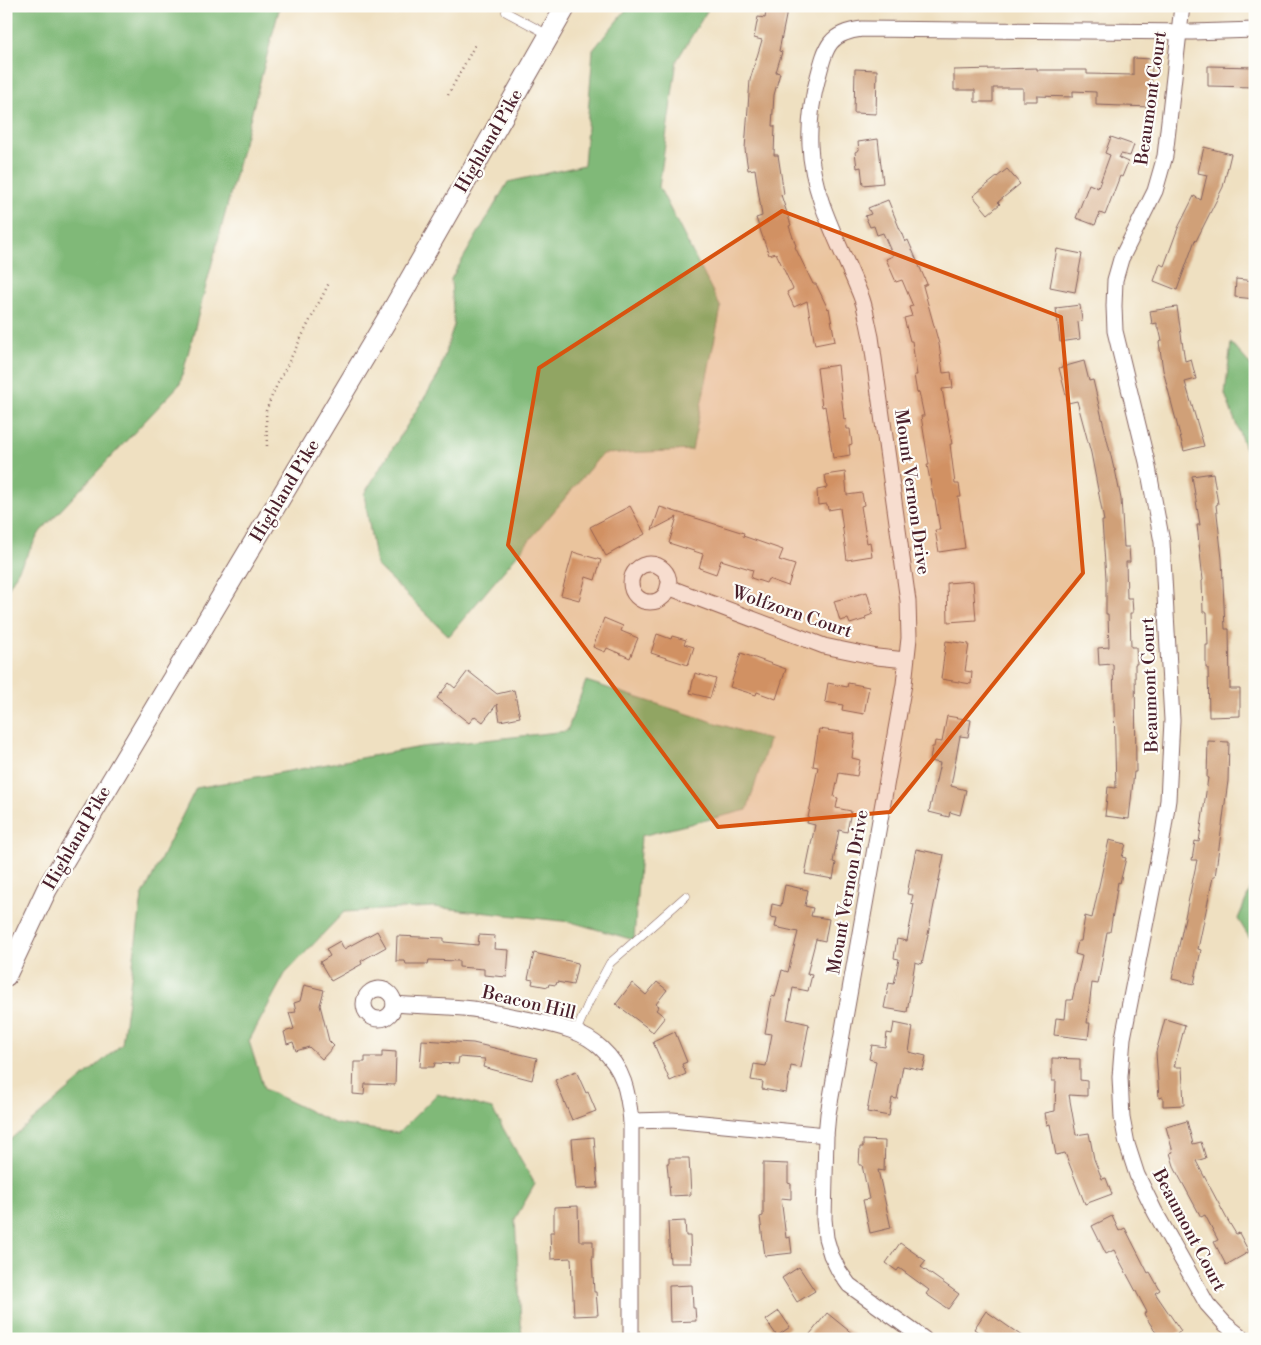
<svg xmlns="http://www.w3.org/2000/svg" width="1261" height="1345" viewBox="0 0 1261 1345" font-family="'Libre Bodoni',serif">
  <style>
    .forest { fill: #80b978; stroke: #656c52 }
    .building { fill: #d0a078 }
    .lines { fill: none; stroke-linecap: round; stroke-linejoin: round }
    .lane-casing { stroke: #846360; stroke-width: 9 }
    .street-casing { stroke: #846360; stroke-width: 17 }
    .secondary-casing { stroke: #846360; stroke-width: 22 }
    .path { stroke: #846360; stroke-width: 2.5; stroke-dasharray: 1 4; stroke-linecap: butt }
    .lane { stroke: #fff; stroke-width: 8 }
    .street { stroke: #fff; stroke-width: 15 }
    .secondary { stroke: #fff; stroke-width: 20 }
    .marked { fill: #d8530f; fill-opacity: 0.2; stroke: #d8530f; stroke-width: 4; stroke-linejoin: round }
    .labels { text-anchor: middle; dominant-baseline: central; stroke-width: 4.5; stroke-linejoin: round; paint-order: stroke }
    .street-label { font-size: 18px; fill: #4a1f2b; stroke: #fdfcf7 }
  </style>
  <rect width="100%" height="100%" fill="#fdfcf7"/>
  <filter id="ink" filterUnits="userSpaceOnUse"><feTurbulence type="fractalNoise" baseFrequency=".02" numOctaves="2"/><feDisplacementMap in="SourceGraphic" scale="10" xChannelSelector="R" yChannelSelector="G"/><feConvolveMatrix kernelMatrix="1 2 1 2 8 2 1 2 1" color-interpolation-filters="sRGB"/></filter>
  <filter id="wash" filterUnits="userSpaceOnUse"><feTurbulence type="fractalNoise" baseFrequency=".0096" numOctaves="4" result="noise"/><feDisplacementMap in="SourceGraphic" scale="20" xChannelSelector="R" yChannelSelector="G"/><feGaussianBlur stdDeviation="1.12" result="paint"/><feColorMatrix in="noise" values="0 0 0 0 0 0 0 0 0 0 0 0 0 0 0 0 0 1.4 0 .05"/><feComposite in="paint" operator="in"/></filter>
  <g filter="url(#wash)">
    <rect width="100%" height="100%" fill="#efe0c1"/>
    <g class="forest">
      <polygon points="6,6 280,6 180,384 40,532 6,592"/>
      <polygon points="629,6 710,6 677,60 659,187 721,308 692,450 602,454 449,636 376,565 364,494 438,376 454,325 451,279 508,182 584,165 593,50"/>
      <polygon points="1231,343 1255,370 1255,475 1225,394"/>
      <polygon points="586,681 769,740 747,810 641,836 634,940 571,922 433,907 344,912 285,974 249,1041 264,1089 336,1124 398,1133 437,1094 492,1109 535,1184 515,1219 522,1339 6,1339 6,1143 122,1044 142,897 196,788 421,747 567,731"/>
      <polygon points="1255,878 1255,947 1238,919"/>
    </g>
    <g id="blocks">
      <g class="building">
        <polygon points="767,6 788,6 779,51 782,52 776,72 780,73 774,95 772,126 775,126 774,155 778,155 784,194 781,195 791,225 789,226 796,246 795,247 813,284 816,284 828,309 829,308 835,341 815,345 807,301 794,307 787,292 793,289 776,253 769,255 756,218 762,216 755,169 748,170 745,149 750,80 762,40 754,38 758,17 765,18"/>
        <polygon points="1133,58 1152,59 1151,107 1096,105 1096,92 1073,91 1073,97 1037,96 1037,101 1023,101 1023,88 993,88 993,102 975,102 975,90 954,90 954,70 1037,68 1037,70 1087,70 1087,74 1133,75"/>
        <polygon points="1208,66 1255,67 1255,87 1208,86"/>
        <polygon points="855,69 877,70 876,114 854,113"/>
        <polygon points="1111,137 1134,145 1130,156 1121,154 1119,158 1128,162 1122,177 1120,176 1105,215 1100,213 1095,225 1076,218 1089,184 1098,188 1110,155 1105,153"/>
        <polygon points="878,139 883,183 863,185 861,167 857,168 855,152 859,150 858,142"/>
        <polygon points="1204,147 1231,154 1223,187 1196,241 1195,240 1177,290 1154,281 1160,264 1164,266 1178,228 1194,196 1201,200 1207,175 1198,173"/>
        <polygon points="1007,169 1020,184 998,202 1000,204 988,214 973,196"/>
        <polygon points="888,200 905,242 908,240 927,284 923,286 939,344 943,373 951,372 953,388 942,389 952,444 950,444 955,484 959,484 961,497 958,497 965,548 939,552 935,530 940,530 935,500 934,500 927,465 929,465 921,416 924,416 919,392 917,393 914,375 917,375 912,341 910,341 904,318 912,316 909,307 913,306 902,280 896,282 886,259 893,256 883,233 877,235 874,226 870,227 865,216 871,214 868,208"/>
        <polygon points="1057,249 1082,254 1075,292 1050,287"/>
        <polygon points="1236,279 1255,281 1255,299 1235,297"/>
        <polygon points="1080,305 1082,321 1078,322 1080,339 1060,342 1056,308"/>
        <polygon points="1177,307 1185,361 1191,359 1196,379 1185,382 1204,446 1184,451 1163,370 1159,342 1162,341 1159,328 1157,328 1157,323 1152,324 1150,311"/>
        <polygon points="1084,361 1089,381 1093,380 1114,469 1115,469 1121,499 1124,547 1129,547 1130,562 1126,562 1127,598 1132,598 1133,613 1130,613 1131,647 1136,647 1137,664 1135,664 1136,772 1134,772 1129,819 1105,816 1108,787 1116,788 1113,664 1099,665 1098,648 1109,647 1108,614 1106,614 1106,578 1102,521 1104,521 1091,453 1077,401 1068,403 1059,368"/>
        <polygon points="838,365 844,420 846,419 847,429 850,429 852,444 849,445 850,455 833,458 825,406 822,407 817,368"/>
        <polygon points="845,472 847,495 862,493 864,505 861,506 867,543 870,542 872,556 847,560 840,508 828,510 827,504 818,505 817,490 827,488 825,475"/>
        <polygon points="1213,473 1218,504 1216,505 1222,559 1225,629 1229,629 1230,689 1240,689 1240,716 1209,717 1208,668 1206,668 1206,645 1208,645 1207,612 1203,612 1202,581 1203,580 1197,525 1200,525 1192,476"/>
        <polygon points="630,506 645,534 606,556 590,527"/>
        <polygon points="660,507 744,533 743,536 783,550 779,560 795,565 788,586 768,579 766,583 751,578 753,570 721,560 716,574 699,568 703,554 669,543 677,517 652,530"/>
        <polygon points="573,552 601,560 595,580 586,577 579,600 561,595"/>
        <polygon points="973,581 976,620 948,622 947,583"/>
        <polygon points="867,592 873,614 865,617 866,619 850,624 848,619 840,621 834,601"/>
        <polygon points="604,618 623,626 621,631 638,638 630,658 607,648 605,652 593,647"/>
        <polygon points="657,634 671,639 672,636 686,640 684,644 694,647 688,665 651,653"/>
        <polygon points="946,641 969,644 965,671 972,672 971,684 941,679"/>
        <polygon points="741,653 786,669 776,699 757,692 756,695 730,687"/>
        <polygon points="468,671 497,694 514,690 520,717 500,721 497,704 483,722 475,716 469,723 437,698 449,683 455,688"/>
        <polygon points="695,673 716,679 710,698 690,693"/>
        <polygon points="828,683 847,687 848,683 869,687 864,714 842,710 843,705 825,702"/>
        <polygon points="947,716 971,720 968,737 960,736 951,786 966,790 960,815 950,812 949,817 929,812 940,763 930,761 932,747 934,747 935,741 942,742"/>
        <polygon points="819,729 855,734 852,758 860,760 857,776 839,773 834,797 838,798 836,808 851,811 847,832 839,830 833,862 836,863 833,879 805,874 815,825 807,823 818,767 813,766"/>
        <polygon points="1208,741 1229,742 1228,781 1215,877 1213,877 1198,949 1201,950 1194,984 1172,979 1197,860 1192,860 1195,841 1199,842 1208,778 1207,778"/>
        <polygon points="1109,840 1126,844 1122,857 1126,858 1120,883 1118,882 1110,932 1107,932 1098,984 1092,983 1087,1023 1090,1023 1088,1039 1054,1035 1056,1018 1065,1019 1067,1000 1072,1000 1082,956 1075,954 1078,941 1081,941 1085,916 1092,918"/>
        <polygon points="916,849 944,855 922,964 915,962 907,1012 884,1008 889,983 894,984 899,959 894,958 897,939 907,941 914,904 911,903 913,895 907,894"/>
        <polygon points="785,885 808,890 805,906 813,908 811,916 829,919 825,941 816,939 807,974 812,975 808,991 793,988 787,1019 809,1024 801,1068 791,1066 786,1093 762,1089 763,1082 751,1080 754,1064 766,1066 772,1034 765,1033 772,996 775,997 782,970 788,972 798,932 775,927 777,918 770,917 772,904 781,906"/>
        <polygon points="377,931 386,947 361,961 362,964 331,981 320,962 330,956 326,949 340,941 344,949"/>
        <polygon points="479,935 495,936 494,949 509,950 507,977 484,975 484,969 459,967 459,961 429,960 428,964 406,964 405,961 396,961 397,936 444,938 444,942 478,945"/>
        <polygon points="534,953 578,963 573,985 557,982 556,985 549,984 548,987 532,984 533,980 528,979"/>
        <polygon points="657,982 667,990 656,1004 659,1006 656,1010 665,1017 653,1032 616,1004 632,983 646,995"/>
        <polygon points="304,985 324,990 320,1005 329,1041 334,1046 322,1059 309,1047 296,1051 293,1042 287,1044 284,1032 294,1029 289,1013 296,1012 294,1003 300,1001"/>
        <polygon points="1165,1019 1185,1025 1174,1067 1182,1067 1184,1105 1163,1106 1163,1097 1159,1098 1156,1052"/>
        <polygon points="894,1023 913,1027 909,1052 926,1056 923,1070 903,1066 897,1099 892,1098 889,1116 867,1112 876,1061 869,1059 872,1045 885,1047 887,1033 892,1034"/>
        <polygon points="675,1032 687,1062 682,1064 686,1074 670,1081 653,1042"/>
        <polygon points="422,1040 473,1043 537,1058 532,1080 483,1067 485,1059 459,1057 458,1064 435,1063 434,1067 420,1067"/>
        <polygon points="382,1051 396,1052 395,1085 365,1084 364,1095 353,1094 354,1062 365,1062 365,1057 382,1057"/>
        <polygon points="1052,1058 1080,1059 1080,1080 1087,1081 1087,1096 1069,1095 1076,1135 1089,1133 1094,1159 1102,1179 1106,1178 1112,1194 1085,1204 1065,1153 1056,1155 1050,1124 1047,1125 1045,1113 1055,1111 1056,1081 1052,1081"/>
        <polygon points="576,1071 586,1093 588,1092 596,1111 572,1120 555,1080"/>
        <polygon points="1187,1121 1193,1144 1201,1142 1206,1158 1196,1161 1227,1219 1236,1234 1239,1233 1249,1252 1226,1265 1214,1242 1218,1240 1205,1215 1201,1217 1175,1169 1170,1153 1173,1152 1166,1127"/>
        <polygon points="594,1137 598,1188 576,1189 572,1139"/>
        <polygon points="863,1140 885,1141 884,1171 878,1170 891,1228 870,1233 863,1200 869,1199 862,1165 859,1165 860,1147 863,1147"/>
        <polygon points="669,1158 689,1158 691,1195 670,1196 667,1163 669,1163"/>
        <polygon points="763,1163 788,1164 788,1183 791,1184 791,1199 781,1198 786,1238 790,1237 792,1253 765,1256 760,1217 763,1216"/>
        <polygon points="578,1206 579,1241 593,1241 593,1258 592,1258 594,1292 596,1292 598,1315 574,1316 571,1258 551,1259 550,1232 554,1232 554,1207"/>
        <polygon points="1112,1216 1119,1231 1125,1228 1148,1273 1150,1272 1160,1290 1155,1293 1181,1331 1170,1339 1160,1339 1144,1314 1147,1312 1114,1250 1106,1254 1092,1226"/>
        <polygon points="685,1221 686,1236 690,1236 691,1263 670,1263 668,1222"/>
        <polygon points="900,1243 926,1261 921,1267 959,1294 948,1309 926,1294 929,1290 899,1268 897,1271 886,1263"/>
        <polygon points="799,1267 815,1291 797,1302 782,1278"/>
        <polygon points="692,1285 693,1308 695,1308 696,1321 670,1322 669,1286"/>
        <polygon points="779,1311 790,1327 777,1336 766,1320"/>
        <polygon points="986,1311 1026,1339 988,1339 974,1329"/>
        <polygon points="827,1313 859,1339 806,1339"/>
      </g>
    </g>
  </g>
  <g filter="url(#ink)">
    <use href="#blocks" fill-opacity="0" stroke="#846360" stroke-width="1"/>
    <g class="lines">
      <g class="lane-casing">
        <g id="lane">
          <polyline points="507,6 506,12 549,35"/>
          <polyline points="576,1032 589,1002 610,963 686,896"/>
        </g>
      </g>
      <g class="street-casing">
        <g id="street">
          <polyline points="1182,6 1165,156 1155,191 1121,259 1115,280 1114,306 1115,331 1147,462 1162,542 1172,720 1168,800 1162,840 1123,1038 1120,1077 1122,1118 1127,1144 1137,1175 1155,1212 1207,1304 1225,1324 1244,1339"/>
          <circle cx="650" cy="583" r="19"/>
          <polyline points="668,587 824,646 877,657 906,660"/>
          <circle cx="379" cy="1004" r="15"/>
          <path d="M394,1004C417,1006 440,1006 463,1008C487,1010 511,1016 535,1021C558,1026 583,1031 601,1048C624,1069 628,1092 631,1121V1339"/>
          <polyline points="631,1121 672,1120 826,1135"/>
          <path d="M924,1339L849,1285L839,1271L831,1255L826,1238L824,1219L826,1135L828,1114L904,684L909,638L908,601L871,337C868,324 866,311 862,299C843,249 812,200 810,145C809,122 812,99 818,77C826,46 829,33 862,29L1192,32L1255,30"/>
        </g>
      </g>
      <g class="secondary-casing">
        <polyline id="secondary" points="6,976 47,889 392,311 566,6"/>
      </g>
      <g class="path">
        <polyline points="448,95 476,43"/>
        <polyline points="267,446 266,411 273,393 330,281"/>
      </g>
      <use href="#lane" class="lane"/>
      <use href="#street" class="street"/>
      <use href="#secondary" class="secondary"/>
    </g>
  </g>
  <path class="marked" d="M782,211L1061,317L1083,573L890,812L718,827L508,545L539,368Z"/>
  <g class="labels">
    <g class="street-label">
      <text transform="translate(1151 98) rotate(-82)">Beaumont Court</text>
      <text transform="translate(489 141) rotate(-60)">Highland Pike</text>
      <text transform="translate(285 491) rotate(-59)">Highland Pike</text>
      <text transform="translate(912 492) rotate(82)">Mount Vernon Drive</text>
      <text transform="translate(792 612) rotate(19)">Wolfzorn Court</text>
      <text transform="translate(1150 685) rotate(-92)">Beaumont Court</text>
      <text transform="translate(77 838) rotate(-60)">Highland Pike</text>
      <text transform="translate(848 892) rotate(-80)">Mount Vernon Drive</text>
      <text transform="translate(529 1003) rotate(13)">Beacon Hill</text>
      <text transform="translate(1189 1230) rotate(62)">Beaumont Court</text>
    </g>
  </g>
  <rect width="1261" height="1345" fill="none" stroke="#fdfcf7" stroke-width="25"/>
</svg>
